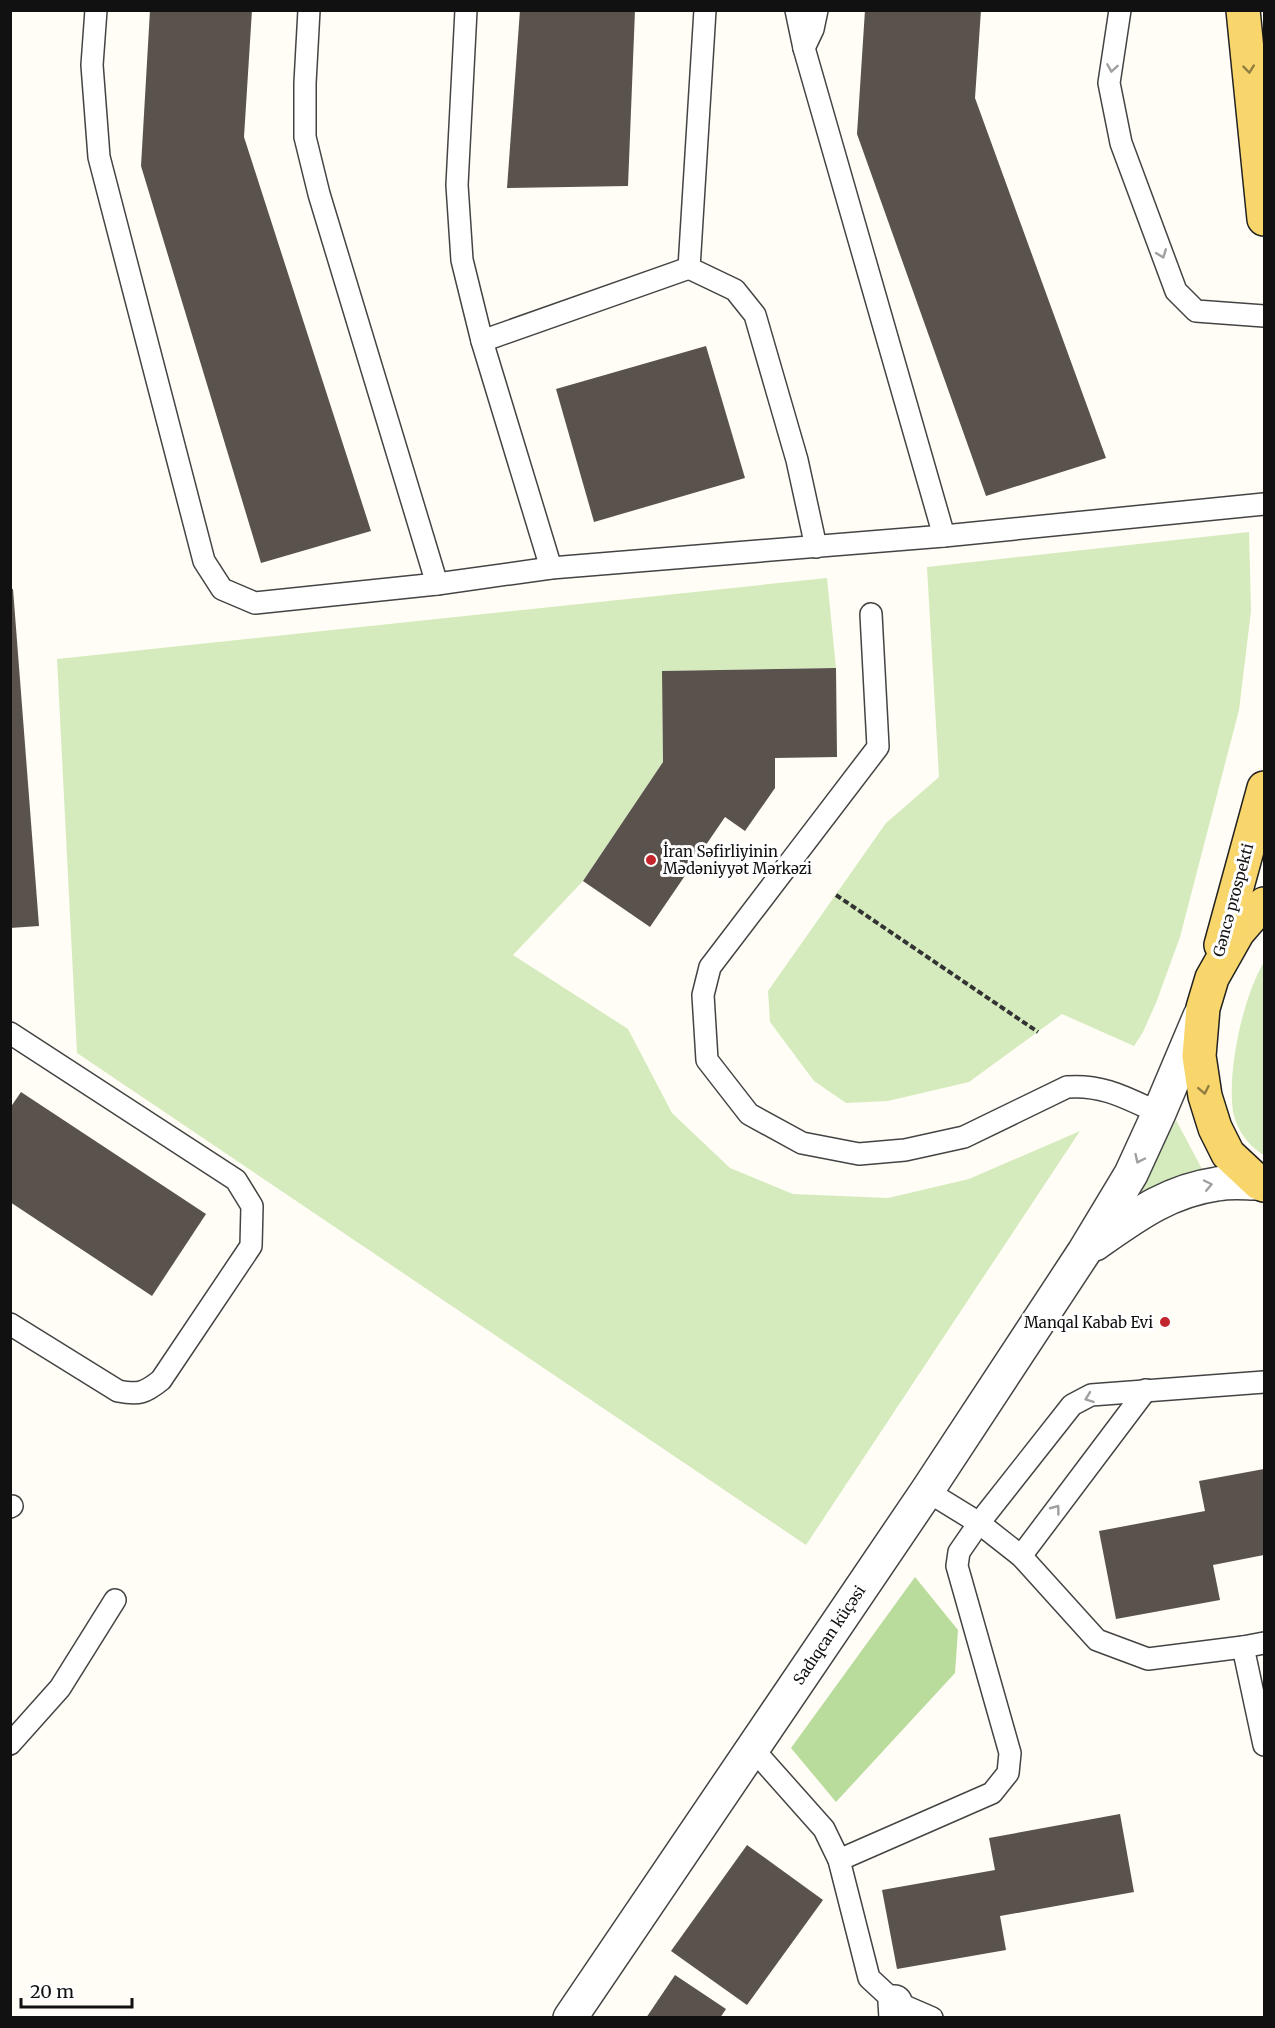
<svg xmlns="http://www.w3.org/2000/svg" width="1275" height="2028" viewBox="0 0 1275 2028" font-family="Merriweather,serif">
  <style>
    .green { fill: #d5ebbd }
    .forest { fill: #b9dc9c }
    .building { fill: #5a524d }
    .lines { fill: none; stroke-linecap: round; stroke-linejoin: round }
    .service-casing { stroke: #444; stroke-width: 24 }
    .minor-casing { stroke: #444; stroke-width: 36 }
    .tertiary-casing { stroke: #444; stroke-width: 36 }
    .primary-casing { stroke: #222; stroke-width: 36 }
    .path { stroke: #333; stroke-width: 4; stroke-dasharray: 6 3; stroke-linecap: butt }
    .service { stroke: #fff; stroke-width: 21 }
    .minor { stroke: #fff; stroke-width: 33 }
    .tertiary { stroke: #fff; stroke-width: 33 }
    .primary { stroke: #f9d66b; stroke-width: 33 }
    .oneway { stroke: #a0a0a0 }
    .oneway2 { stroke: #917d42 }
    .poi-dot { fill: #c4262e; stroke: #fff; stroke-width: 2 }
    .labels { text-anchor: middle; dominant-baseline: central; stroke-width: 6; stroke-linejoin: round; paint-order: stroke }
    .poi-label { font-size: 15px; fill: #111; stroke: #fff; text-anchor: start }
    .street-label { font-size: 15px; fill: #111; stroke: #fff }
  </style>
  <rect width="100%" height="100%" fill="#fffdf5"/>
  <g class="green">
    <polygon points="1249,532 1251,611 1239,710 1180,937 1156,1003 1143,1032 1134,1046 1062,1014 969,1082 888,1101 846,1103 814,1081 770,1022 768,991 886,823 939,777 927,567"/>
    <polygon points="827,578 836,668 662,671 663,762 583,881 513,955 628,1029 672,1113 730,1168 793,1194 888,1198 969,1179 1080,1131 806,1545 77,1053 57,659"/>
    <path d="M1264,962V1155C1249,1147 1236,1129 1233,1111C1227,1070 1243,997 1264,962Z"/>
    <polygon points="1176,1120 1202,1169 1138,1193"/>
  </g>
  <polygon class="forest" points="915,1577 958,1630 955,1673 836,1802 791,1748"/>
  <g class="building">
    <polygon points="150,10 252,10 244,137 371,531 261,563 141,166"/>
    <polygon points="520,10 635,10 628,186 507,188"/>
    <polygon points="865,10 981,10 975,98 1106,458 986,496 857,134"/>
    <polygon points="706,346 745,478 594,522 556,389"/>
    <polygon points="10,589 13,589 39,926 10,928"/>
    <polygon points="836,668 837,757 775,758 775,788 745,831 725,817 650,927 583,881 663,762 662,671"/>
    <polygon points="21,1092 206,1214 152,1296 10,1202 10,1108"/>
    <polygon points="1264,1469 1264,1555 1213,1565 1220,1600 1116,1619 1099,1531 1205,1511 1199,1481"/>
    <polygon points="1120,1814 1134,1892 1000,1916 1006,1950 897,1969 882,1890 995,1870 989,1838"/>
    <polygon points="747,1845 823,1900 747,2005 671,1951"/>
    <polygon points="675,1975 726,2009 720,2018 646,2018"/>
  </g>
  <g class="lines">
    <g class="service-casing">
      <g id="service">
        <polyline points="96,10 92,65 99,157 204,561 222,589 255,603 437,584 551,568 944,536 1264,504"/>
        <polyline points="309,10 305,83 305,137 319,194 437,584"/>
        <polyline points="466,10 457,185 462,260 482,341 551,568"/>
        <polyline points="705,10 689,268 735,290 755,315 797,460 816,547"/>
        <polyline points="796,10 804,48 944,536"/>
        <polyline points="1120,10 1109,83 1121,143 1176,291 1196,311 1264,316"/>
        <polyline points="804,48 813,29 817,10"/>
        <polyline points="482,341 689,268"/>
        <path d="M871,614L878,747L710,967L703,995L707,1060L749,1114L802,1143L859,1154L905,1150L964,1137L1067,1087C1103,1084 1128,1099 1159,1113"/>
        <path d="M10,1033L236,1180L252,1206L251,1246L161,1380C145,1393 139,1395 118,1391L10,1324"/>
        <polyline points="927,1491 979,1523 1021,1556 1097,1640 1148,1659 1243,1647 1264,1745"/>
        <polyline points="10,1507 12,1506"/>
        <polyline points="1021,1556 1146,1390"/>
        <polyline points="1243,1647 1264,1643"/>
        <polyline points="10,1744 60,1688 115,1600"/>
        <polyline points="752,1748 824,1829 839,1860 869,1978 895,2002 932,2018"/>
        <polyline points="839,1860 992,1793 1008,1773 1010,1753 957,1566 959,1552 979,1523 1072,1405 1091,1395 1264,1382"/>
      </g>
    </g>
    <g class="minor-casing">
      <polyline id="minor" points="895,2002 896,2018"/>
    </g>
    <g class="tertiary-casing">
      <g id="tertiary">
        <path d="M1095,1244C1135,1216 1168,1191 1217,1184C1231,1181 1246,1183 1259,1183"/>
        <polyline points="570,2018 927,1491 1084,1252 1131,1174 1159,1113 1200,1016"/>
      </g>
    </g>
    <g class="primary-casing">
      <g id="primary">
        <polyline points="1243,10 1264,219"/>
        <polyline points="1264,904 1257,910 1238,932 1212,978 1203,1008 1199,1056 1205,1096 1215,1128 1228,1154 1259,1183 1264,1185"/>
        <polyline points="1221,945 1264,788"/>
      </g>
    </g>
    <polyline class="path" points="836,895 1038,1032"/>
    <use href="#service" class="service"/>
    <use href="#minor" class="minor"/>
    <use href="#tertiary" class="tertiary"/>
    <use href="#primary" class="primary"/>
  </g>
  <defs><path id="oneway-chevron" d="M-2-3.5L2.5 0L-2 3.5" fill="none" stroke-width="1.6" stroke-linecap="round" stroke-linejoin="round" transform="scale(1.5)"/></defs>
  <g class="oneway">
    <use href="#oneway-chevron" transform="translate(1112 68) rotate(99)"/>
    <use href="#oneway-chevron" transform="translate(1162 254) rotate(69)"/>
    <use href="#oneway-chevron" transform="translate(1139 1159) rotate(115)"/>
    <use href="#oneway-chevron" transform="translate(1208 1185) rotate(-12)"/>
    <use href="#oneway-chevron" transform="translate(1089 1398) rotate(160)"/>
    <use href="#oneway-chevron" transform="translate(1056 1509) rotate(-53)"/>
  </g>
  <g class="oneway2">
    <use href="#oneway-chevron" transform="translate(1249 69) rotate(84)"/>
    <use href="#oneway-chevron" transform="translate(1204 1090) rotate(79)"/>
  </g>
  <g class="poi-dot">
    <circle cx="651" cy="860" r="6"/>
    <circle cx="1165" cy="1322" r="6"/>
  </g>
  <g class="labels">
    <g class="poi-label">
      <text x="663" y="851">İran Səfirliyinin<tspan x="663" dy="17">Mədəniyyət Mərkəzi</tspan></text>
      <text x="1153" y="1322" text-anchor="end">Manqal Kabab Evi</text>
    </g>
    <g class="street-label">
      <text transform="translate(1233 900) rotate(-75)">Gəncə prospekti</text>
      <text transform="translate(829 1635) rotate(-56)">Sadıqcan küçəsi</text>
    </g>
  </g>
  <rect width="1275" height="2028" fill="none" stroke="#111111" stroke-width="24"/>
  <path d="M21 1998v9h111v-9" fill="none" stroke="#111111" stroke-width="3"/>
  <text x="30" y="1998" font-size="18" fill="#111111" stroke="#ffffff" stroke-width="4.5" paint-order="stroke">20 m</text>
</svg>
